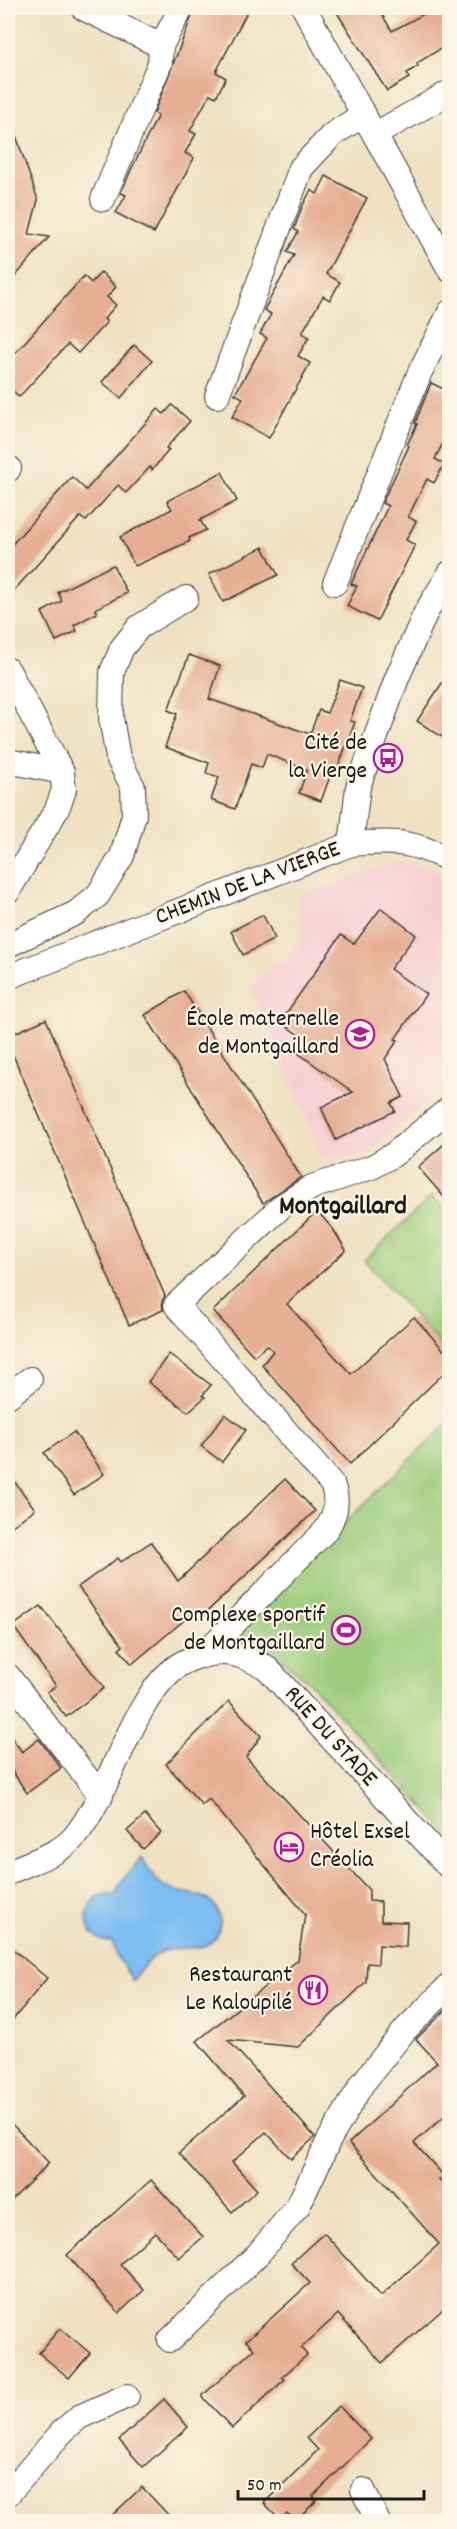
<svg xmlns="http://www.w3.org/2000/svg" width="457" height="2529" viewBox="0 0 457 2529" font-family="Dekko,sans-serif">
  <style>
    .built { fill: #f7cfd3 }
    .green { fill: #9ccc7b; stroke: #5c744c; stroke-width: 1.5 }
    .water { fill: #7dbef2; stroke: #4c6d87; stroke-width: 1.5 }
    .building { fill: #e6ae93 }
    .lines { fill: none; stroke-linecap: round; stroke-linejoin: round }
    .minor-casing { stroke: #3c3a35; stroke-width: 26 }
    .minor { stroke: #fff; stroke-width: 24 }
    .labels { text-anchor: middle; dominant-baseline: central; stroke-width: 4.5; stroke-linejoin: round; paint-order: stroke }
    .poi-label { font-size: 24px; fill: #1c1c1c; stroke: #fcf5e5; text-anchor: end }
    .street-label { font-size: 24px; fill: #1c1c1c; stroke: #fcf5e5 }
    .quarter-label { font-size: 27px; font-weight: bold; fill: #1c1c1c; stroke: #fcf5e5 }
  </style>
  <rect width="100%" height="100%" fill="#fcf5e5"/>
  <filter id="ink" filterUnits="userSpaceOnUse"><feTurbulence type="fractalNoise" baseFrequency=".0167" numOctaves="2"/><feDisplacementMap in="SourceGraphic" scale="12" xChannelSelector="R" yChannelSelector="G"/><feConvolveMatrix kernelMatrix="1 2 1 2 8 2 1 2 1" color-interpolation-filters="sRGB"/></filter>
  <filter id="wash" filterUnits="userSpaceOnUse"><feTurbulence type="fractalNoise" baseFrequency=".008" numOctaves="4" result="noise"/><feDisplacementMap in="SourceGraphic" scale="24" xChannelSelector="R" yChannelSelector="G"/><feGaussianBlur stdDeviation="1.35" result="paint"/><feColorMatrix in="noise" values="0 0 0 0 0 0 0 0 0 0 0 0 0 0 0 0 0 1.4 0 .05"/><feComposite in="paint" operator="in"/></filter>
  <g filter="url(#wash)">
    <rect width="100%" height="100%" fill="#f0e1c2"/>
    <polygon class="built" points="399,861 435,870 449,881 449,1082 366,1155 323,1158 250,986 300,944 297,896"/>
    <g class="green">
      <polygon points="432,1196 449,1212 449,1354 364,1260"/>
      <polygon points="449,1422 449,1835 308,1681 282,1660 243,1636 241,1623"/>
    </g>
    <path class="water" d="M142,1857C148,1868 154,1879 164,1886C179,1896 205,1891 215,1906C219,1912 221,1921 219,1928C212,1958 181,1942 161,1952C148,1959 140,1969 133,1981L118,1958L112,1942C77,1942 80,1889 115,1894L122,1881Z"/>
    <g id="blocks">
      <g class="building">
        <polygon points="195,8 249,8 216,72 226,78 216,97 210,94 190,131 196,134 185,153 194,158 154,233 116,213 126,195 121,193 131,170 158,115 154,113"/>
        <polygon points="334,8 378,8 392,31 435,8 446,25 442,27 450,43 417,63 418,66 407,73 409,78 387,91"/>
        <polygon points="8,121 11,121 38,200 29,234 49,237 8,285"/>
        <polygon points="326,176 367,198 326,274 340,282 330,300 323,296 302,333 309,337 298,356 310,363 269,438 232,417 243,398 235,394 267,338 260,334 271,314 264,310 294,255 287,252 298,232 294,229 302,207 311,190 317,194"/>
        <polygon points="101,272 116,287 107,297 116,305 104,319 107,322 78,353 68,344 19,397 8,386 8,361 84,276 91,283"/>
        <polygon points="134,345 152,361 121,398 102,382"/>
        <polygon points="431,383 450,392 450,429 435,459 444,464 434,483 427,479 408,517 416,521 406,540 415,545 377,621 347,606 357,586 351,584 388,506 382,503 409,446 407,445 417,424 415,423"/>
        <polygon points="172,405 190,421 166,448 169,450 152,470 150,467 126,493 118,485 86,521 80,517 8,597 8,549 72,477 86,490 158,409 164,414"/>
        <polygon points="222,472 237,501 200,520 206,530 189,538 190,541 135,566 120,537 172,509 167,501"/>
        <polygon points="263,547 278,575 223,602 209,574"/>
        <polygon points="113,565 127,593 95,609 97,613 74,625 77,631 56,641 42,612 62,601 58,592"/>
        <polygon points="189,655 220,666 209,699 310,734 319,710 327,713 340,680 362,688 350,721 355,722 337,770 333,768 321,801 299,793 307,770 267,754 262,768 251,764 235,809 211,800 219,777 206,773 209,763 165,747 177,714 168,710"/>
        <polygon points="450,671 450,742 417,721"/>
        <polygon points="381,908 416,935 390,969 426,994 395,1039 398,1040 385,1059 403,1097 391,1103 395,1111 336,1140 321,1107 353,1092 298,1053 306,1040 280,1022 341,935 354,944"/>
        <polygon points="263,915 275,939 243,955 231,931"/>
        <polygon points="184,991 301,1177 263,1203 145,1015"/>
        <polygon points="46,1019 165,1296 162,1301 163,1310 129,1325 8,1043 8,1036"/>
        <polygon points="450,1139 450,1204 418,1167"/>
        <polygon points="317,1211 333,1229 346,1250 287,1304 351,1374 414,1317 450,1357 450,1367 350,1464 262,1365 273,1351 267,1345 254,1356 213,1311"/>
        <polygon points="169,1354 211,1385 202,1396 205,1397 188,1412 148,1382"/>
        <polygon points="225,1414 246,1430 222,1462 201,1446"/>
        <polygon points="74,1432 104,1474 74,1495 44,1453"/>
        <polygon points="8,1473 35,1509 8,1529"/>
        <polygon points="285,1479 315,1511 200,1618 195,1611 132,1664 119,1649 123,1646 78,1587 118,1558 121,1562 151,1542 178,1581"/>
        <polygon points="41,1606 104,1688 66,1717 47,1692 56,1686 13,1626"/>
        <polygon points="229,1701 261,1736 246,1757 369,1890 369,1901 381,1902 381,1921 407,1922 406,1947 379,1945 378,1964 367,1963 366,1982 298,2047 228,2040 315,2137 291,2159 266,2132 232,2162 257,2190 232,2212 179,2153 244,2096 197,2041 298,1960 305,1914 209,1799 202,1805 166,1764"/>
        <polygon points="8,1733 22,1752 39,1739 61,1768 27,1793 8,1765"/>
        <polygon points="145,1815 161,1833 143,1849 127,1831"/>
        <polygon points="8,1945 47,1978 8,2026"/>
        <polygon points="450,2006 450,2111 414,2143 444,2176 439,2180 450,2192 450,2303 382,2363 338,2314 301,2348 307,2355 282,2377 285,2379 232,2428 202,2396 254,2349 246,2341 310,2283 291,2263 324,2233 381,2296 439,2244 349,2143 437,2062 416,2039"/>
        <polygon points="8,2120 49,2163 8,2204"/>
        <polygon points="151,2180 203,2237 179,2258 155,2232 120,2264 144,2290 119,2313 67,2255"/>
        <polygon points="60,2328 90,2353 69,2378 39,2353"/>
        <polygon points="164,2399 188,2427 143,2467 119,2440"/>
        <polygon points="339,2406 371,2439 313,2496 317,2500 296,2521 287,2513 281,2520 264,2503 318,2450 307,2438"/>
        <polygon points="142,2487 175,2522 105,2522"/>
      </g>
    </g>
  </g>
  <g filter="url(#ink)">
    <use href="#blocks" fill-opacity="0" stroke="#3c3a35" stroke-width="1.5"/>
    <g class="lines">
      <g class="minor-casing">
        <g id="minor">
          <polyline points="83,8 161,46"/>
          <polyline points="304,8 450,270"/>
          <polyline points="376,134 450,92"/>
          <polyline points="103,199 160,63 161,46 181,8"/>
          <polyline points="217,396 301,168 332,135 364,114"/>
          <polyline points="8,470 9,468"/>
          <polyline points="335,583 420,372 450,312"/>
          <polyline points="8,670 62,772 64,790 57,809 8,891"/>
          <polyline points="8,761 62,772"/>
          <polyline points="351,844 358,787 397,678 426,612 450,573"/>
          <polyline points="8,945 76,913 98,895 122,856 134,815 133,787 118,758 111,718 112,672 122,648 139,627 186,598"/>
          <path d="M8,977L351,844C393,841 411,840 450,860"/>
          <polyline points="8,1396 30,1379"/>
          <path d="M202,1656L325,1531C336,1516 339,1501 332,1484L176,1305L282,1206L312,1187L372,1167L393,1155L450,1108"/>
          <polyline points="8,1676 101,1796"/>
          <path d="M8,1873C29,1861 59,1856 75,1836C112,1791 133,1695 179,1665C191,1657 209,1653 223,1653C238,1653 253,1661 266,1667L450,1868"/>
          <polyline points="170,2340 258,2254 298,2206 329,2140 362,2084 405,2030 450,1985"/>
          <polyline points="363,2490 378,2522"/>
          <polyline points="8,2494 62,2432 79,2417 127,2396"/>
        </g>
      </g>
      <use href="#minor" class="minor"/>
    </g>
  </g>
  <defs>
    <g id="bus-ring" transform="scale(1.5)"><circle r="9.5" fill="#fcf5e5" stroke="#b5179e" stroke-width="1.5"/><path d="M-5-6H5V4H4V6H2V4H-2V6H-4V4H-5ZM-3.5-4V0h7V-4ZM-3.5 1.2v1.5H-2V1.2ZM2 1.2v1.5H3.5V1.2Z" fill="#b5179e"/></g>
    <g id="school-ring" transform="scale(1.5)"><circle r="9.5" fill="#fcf5e5" stroke="#b5179e" stroke-width="1.5"/><path d="M0-5L7-2L0 1L-7-2ZM-4 1L0 2.5L4 1V4Q0 6-4 4Z" fill="#b5179e"/></g>
    <g id="stadium-ring" transform="scale(1.5)"><circle r="9.5" fill="#fcf5e5" stroke="#b5179e" stroke-width="1.5"/><path d="M0-5a6.5 5 0 1 0 0 10a6.5 5 0 1 0 0-10ZM-3.5-1.8h7v3.6h-7Z" fill="#b5179e"/></g>
    <g id="hotel-ring" transform="scale(1.5)"><circle r="9.5" fill="#fcf5e5" stroke="#b5179e" stroke-width="1.5"/><path d="M-6-4.5h1.5V1H6V5H4.5V3h-9V5H-6ZM-4 0a1.8 1.8 0 1 1 3.6 0ZM.5 0V-2.5h3Q6-2.5 6 0Z" fill="#b5179e"/></g>
    <g id="restaurant-ring" transform="scale(1.5)"><circle r="9.5" fill="#fcf5e5" stroke="#b5179e" stroke-width="1.5"/><path d="M-5-6h1v4h1v-4h1v4h1v-4h1v5L-1.5 .5V6h-2V.5L-5-1ZM5-6V6H3V1.5H1.5Q1.5-4 5-6Z" fill="#b5179e"/></g>
  </defs>
  <g fill-rule="evenodd">
    <use href="#bus-ring" x="388" y="758"/>
    <use href="#school-ring" x="360" y="1034"/>
    <use href="#stadium-ring" x="346" y="1630"/>
    <use href="#hotel-ring" x="289" y="1847"/>
    <use href="#restaurant-ring" x="313" y="1990"/>
  </g>
  <g class="labels">
    <g class="poi-label">
      <text x="367" y="744">Cité de<tspan x="367" dy="28">la Vierge</tspan></text>
      <text x="339" y="1020">École maternelle<tspan x="339" dy="28">de Montgaillard</tspan></text>
      <text x="325" y="1616">Complexe sportif<tspan x="325" dy="28">de Montgaillard</tspan></text>
      <text x="310" y="1833" text-anchor="start">Hôtel Exsel<tspan x="310" dy="28">Créolia</tspan></text>
      <text x="292" y="1976">Restaurant<tspan x="292" dy="28">Le Kaloupilé</tspan></text>
    </g>
    <g class="street-label">
      <text transform="translate(248 884) rotate(-21)">CHEMIN DE LA VIERGE</text>
      <text transform="translate(330 1737) rotate(48)">RUE DU STADE</text>
    </g>
    <g class="quarter-label">
      <text x="343" y="1207">Montgaillard</text>
    </g>
  </g>
  <rect width="457" height="2529" fill="none" stroke="#fcf5e5" stroke-width="30"/>
  <path d="M238 2490v9h186v-9" fill="none" stroke="#1c1c1c" stroke-width="3"/>
  <text x="247" y="2490" font-size="18" fill="#1c1c1c" stroke="#fcf5e5" stroke-width="4.5" paint-order="stroke">50 m</text>
</svg>
